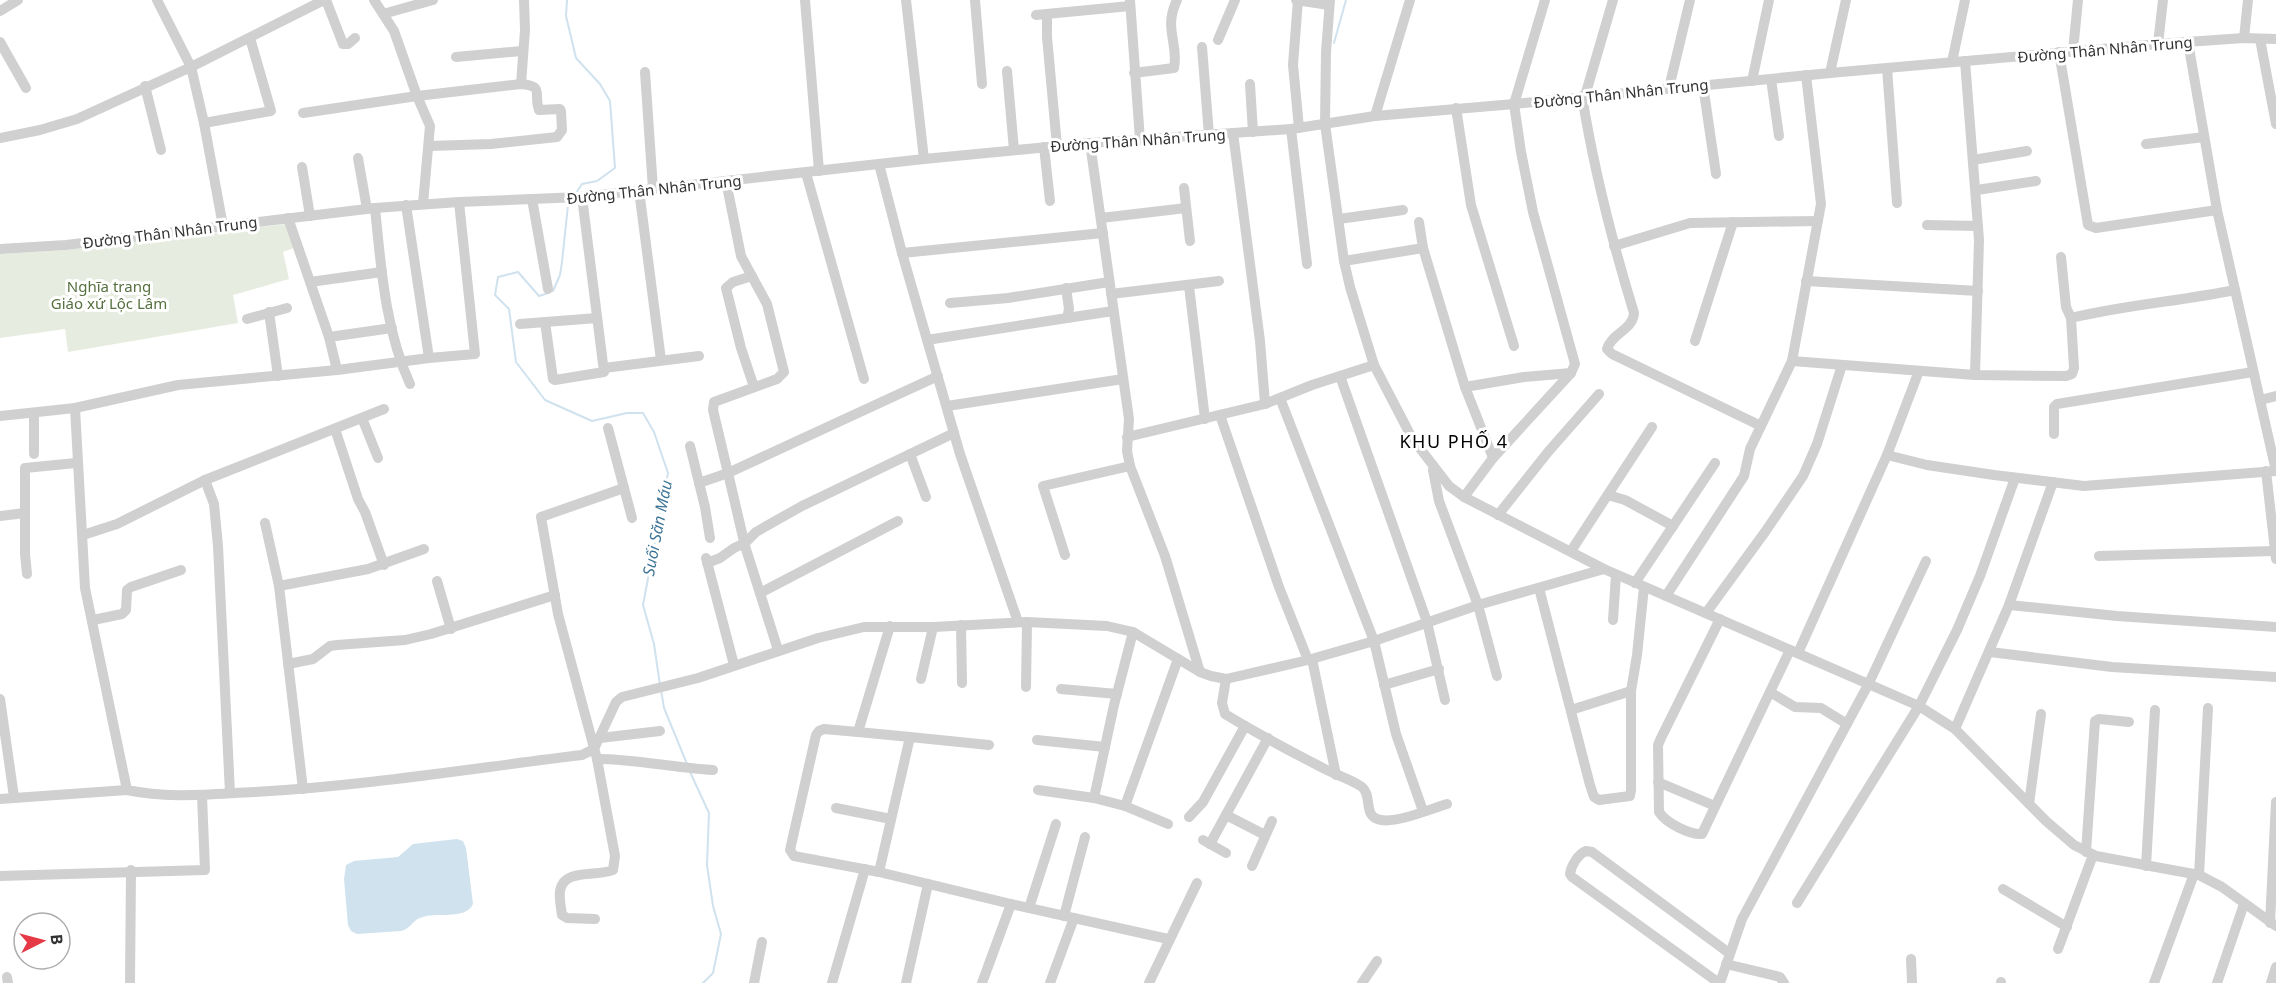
<svg xmlns="http://www.w3.org/2000/svg" width="2276" height="983" viewBox="0 0 2276 983" font-family="'Noto Sans',sans-serif">
  <style>
    .green { fill: #e6ecdf }
    .water { fill: #cfe2ee }
    .lines { fill: none; stroke-linecap: round; stroke-linejoin: round }
    .stream { stroke: #cfe2ee; stroke-width: 2 }
    .minor { stroke: #d0d0d0; stroke-width: 10 }
    .labels { text-anchor: middle; dominant-baseline: central; stroke-width: 6; stroke-linejoin: round; paint-order: stroke }
    .street-label { font-size: 15px; fill: #333; stroke: #fff }
    .park-label { font-size: 15px; fill: #56703f; stroke: #fff }
    .water-label { font-size: 16px; font-style: italic; fill: #3f7597; stroke: #fff }
    .quarter-label { font-size: 18px; letter-spacing: 1.5px; fill: #000; stroke: #fff }
  </style>
  <rect width="100%" height="100%" fill="#fff"/>
  <polygon class="green" points="286,224 296,247 283,252 289,279 233,295 238,323 68,352 65,329 0,338 0,254 67,250"/>
  <path class="water" d="M457,839L463,841L466,848L473,904C465,921 435,911 420,918C412,921 410,929 401,931L357,934L351,931L348,925L344,879L346,865L354,861L398,857L413,844Z"/>
  <g class="lines">
    <g class="stream">
      <polyline points="567,0 566,16 576,58 600,84 610,101 615,168 597,181 582,184 576,193"/>
      <polyline points="1334,43 1346,0"/>
      <polyline points="553,291 560,275 562,262 568,205 571,200"/>
      <polyline points="548,293 539,296 518,272 498,277 495,295 509,309 516,362 545,400 592,421 627,413 643,413 654,432 668,473 643,605 654,644 660,685"/>
      <polyline points="661,690 664,708 687,764"/>
      <polyline points="690,772 709,813 707,865 713,906 721,934 713,973 703,983"/>
    </g>
    <g class="minor">
      <polyline points="157,0 191,67 204,123 223,226"/>
      <polyline points="326,0 343,44 348,44 355,38"/>
      <polyline points="374,0 394,31 417,96 430,126 423,204"/>
      <polyline points="805,0 819,171"/>
      <polyline points="906,0 924,159"/>
      <polyline points="975,0 982,84"/>
      <polyline points="1130,0 1140,140"/>
      <polyline points="1296,0 1329,5"/>
      <polyline points="1298,0 1293,65 1299,128"/>
      <polyline points="1330,0 1326,52 1325,124 1344,261 1350,287 1374,365 1412,438 1449,486 1464,497 1604,569 1919,706 1955,729 2046,821 2074,845 2096,856 2199,875 2222,887 2276,926"/>
      <polyline points="0,11 18,0"/>
      <polyline points="383,14 433,0"/>
      <polyline points="1047,14 1047,37 1057,146"/>
      <polyline points="1036,15 1130,6"/>
      <polyline points="2244,38 2248,0"/>
      <polyline points="2260,39 2276,124"/>
      <polyline points="1218,40 1235,0"/>
      <polyline points="0,42 26,88"/>
      <polyline points="2188,42 2217,210 2276,471"/>
      <polyline points="2158,44 2163,0"/>
      <polyline points="1202,47 1209,135"/>
      <polyline points="2073,51 2078,0"/>
      <polyline points="2059,52 2088,225 2096,228 2217,210"/>
      <polyline points="456,57 522,51"/>
      <polyline points="1965,61 1979,240 1975,375"/>
      <polyline points="1952,62 1965,0"/>
      <polyline points="1887,68 1897,203"/>
      <polyline points="1007,71 1014,150"/>
      <polyline points="645,72 653,189"/>
      <path d="M1134,73L1174,68C1179,43 1163,29 1177,0"/>
      <polyline points="1830,73 1846,0"/>
      <polyline points="1771,79 1779,136"/>
      <polyline points="1752,81 1769,0"/>
      <polyline points="521,84 525,30 524,0"/>
      <polyline points="1250,84 1253,132"/>
      <polyline points="1703,85 1716,174"/>
      <polyline points="145,86 161,150"/>
      <polyline points="1669,88 1690,0"/>
      <path d="M1582,96C1594,170 1612,241 1634,313C1633,330 1612,333 1607,349L1612,354L1761,426"/>
      <polyline points="1585,96 1613,0"/>
      <polyline points="1456,108 1471,205 1514,346"/>
      <path d="M303,113L417,96L521,84C545,86 533,94 539,110L560,109L561,111L562,130L557,137L491,144L429,146"/>
      <polyline points="1375,116 1410,0"/>
      <polyline points="204,123 271,111 250,38"/>
      <polyline points="1291,129 1307,264"/>
      <polyline points="1233,133 1260,341 1265,404"/>
      <polyline points="0,138 40,130 77,119 191,67 324,0"/>
      <polyline points="1090,143 1129,419 1127,451 1130,466 1165,556 1200,672"/>
      <polyline points="2146,144 2204,137"/>
      <polyline points="1044,147 1050,201"/>
      <polyline points="358,158 367,209"/>
      <polyline points="1973,160 2027,151"/>
      <polyline points="879,164 902,253 960,454 1018,622"/>
      <polyline points="302,167 310,216"/>
      <polyline points="806,173 864,379"/>
      <polyline points="1184,188 1190,241"/>
      <polyline points="639,190 661,360"/>
      <polyline points="1977,190 2036,181"/>
      <polyline points="532,199 548,289"/>
      <polyline points="406,205 429,358 475,354 459,202"/>
      <path d="M375,208C381,267 385,329 410,384"/>
      <polyline points="288,218 329,337 337,370"/>
      <polyline points="1101,218 1186,208"/>
      <polyline points="1339,219 1403,210"/>
      <polyline points="1419,222 1423,248 1465,387 1493,458"/>
      <polyline points="1927,225 1978,226"/>
      <polyline points="1614,246 1690,223 1818,221"/>
      <polyline points="0,249 66,245 375,208 459,202 580,197 924,159 1090,143 1291,129 1375,116 1514,104 1830,73 2158,44 2244,38 2276,39"/>
      <polyline points="902,253 1103,233"/>
      <polyline points="2061,257 2066,307 2071,318"/>
      <polyline points="1344,261 1423,248"/>
      <polyline points="752,276 733,282 726,288 741,348 754,387"/>
      <polyline points="1806,281 1978,291"/>
      <polyline points="310,282 382,272"/>
      <polyline points="1189,286 1205,419"/>
      <polyline points="1111,294 1219,281"/>
      <polyline points="950,303 1008,298 1109,282"/>
      <polyline points="269,312 278,376"/>
      <polyline points="1067,318 1113,311"/>
      <polyline points="247,319 287,308"/>
      <polyline points="545,322 553,379 555,380 604,372 582,197"/>
      <polyline points="520,324 597,318"/>
      <polyline points="329,337 392,328"/>
      <polyline points="927,340 1067,318 1069,309 1066,288"/>
      <polyline points="1695,341 1733,222"/>
      <path d="M1792,361L1975,375L2066,376L2072,374L2074,368L2071,318C2125,305 2181,301 2235,290"/>
      <polyline points="604,368 699,356"/>
      <polyline points="1340,376 1427,622 1445,700"/>
      <polyline points="1465,387 1524,377 1571,373"/>
      <polyline points="1280,398 1374,641 1396,734 1423,811"/>
      <polyline points="2260,400 2276,396"/>
      <polyline points="947,406 1123,379"/>
      <path d="M75,408L85,588L127,790C170,799 211,794 255,792C364,786 474,768 582,755L594,749L616,702L622,697L698,678L818,638L864,627H933L1027,622L1107,626L1133,632L1200,672L1211,676L1226,679L1308,660L1374,641L1478,605L1604,569"/>
      <polyline points="34,413 34,454"/>
      <polyline points="1220,415 1279,587 1308,660"/>
      <polyline points="0,416 75,408 178,385 337,370 429,358"/>
      <polyline points="362,418 378,458"/>
      <polyline points="608,428 632,518"/>
      <polyline points="335,429 358,499 365,512 384,565"/>
      <polyline points="2054,434 2054,407 2057,404 2253,372"/>
      <polyline points="1127,437 1265,404 1312,385 1374,365"/>
      <polyline points="690,446 705,507 710,538"/>
      <polyline points="910,454 926,497"/>
      <polyline points="1887,455 1927,465 1994,475 2084,486 2276,471"/>
      <polyline points="1433,470 1439,501 1478,605 1497,676"/>
      <polyline points="2266,471 2276,559"/>
      <polyline points="205,480 214,504 218,546 230,793"/>
      <polyline points="699,483 728,473 713,410 714,402 777,379 784,372 767,304 741,256 726,181"/>
      <polyline points="1608,495 1625,500 1673,526"/>
      <polyline points="1464,497 1493,458 1571,373 1575,364 1533,212 1521,152 1514,104 1545,0"/>
      <polyline points="1498,515 1548,452 1599,394"/>
      <polyline points="0,516 25,513"/>
      <polyline points="265,523 279,586 303,789"/>
      <polyline points="83,535 117,524 205,480 384,409"/>
      <polyline points="1571,551 1652,427"/>
      <polyline points="1065,555 1043,486 1130,466"/>
      <polyline points="2099,556 2275,551"/>
      <polyline points="706,558 734,665"/>
      <polyline points="707,563 720,558 734,548 745,543 756,532 802,506 954,433"/>
      <polyline points="27,574 25,554 25,468 76,463"/>
      <polyline points="437,581 451,629"/>
      <polyline points="1635,583 1715,463"/>
      <polyline points="279,586 368,569 424,549"/>
      <polyline points="1539,588 1590,785 1594,797 1599,800 1630,796 1631,790 1631,691 1637,655 1644,587"/>
      <polyline points="760,593 898,521"/>
      <polyline points="1666,596 1744,476 1750,449 1792,361 1821,204 1806,75"/>
      <polyline points="2009,605 2117,616 2276,627"/>
      <polyline points="1706,613 1765,532 1803,476 1817,444 1842,365"/>
      <path d="M1720,619L1661,738L1658,745L1659,812C1666,823 1690,835 1702,834L1790,650"/>
      <polyline points="93,620 122,614 126,610 127,590 131,587 181,570"/>
      <polyline points="1613,620 1616,575"/>
      <polyline points="961,625 962,683"/>
      <polyline points="778,650 745,546 728,473 938,376"/>
      <polyline points="1990,652 2112,667 2276,677"/>
      <polyline points="1798,653 1887,455 1919,371"/>
      <polyline points="1312,659 1336,775"/>
      <polyline points="288,664 313,659 330,646 337,645 405,640 431,634 555,595"/>
      <polyline points="921,679 933,627"/>
      <path d="M1226,679L1222,703L1225,714C1256,733 1288,750 1321,767C1333,774 1351,779 1362,787C1373,796 1362,817 1381,820C1398,823 1430,809 1447,804"/>
      <polyline points="1384,685 1439,669"/>
      <polyline points="1026,687 1027,622"/>
      <polyline points="1061,689 1117,694"/>
      <polyline points="1770,692 1795,707 1821,708 1847,724"/>
      <polyline points="0,699 14,797"/>
      <polyline points="1571,710 1631,691"/>
      <polyline points="1955,729 2009,605 2053,482"/>
      <polyline points="858,732 824,729 819,731 816,735 790,850 794,856 879,872 1011,904 1168,939"/>
      <polyline points="910,737 989,745"/>
      <polyline points="600,738 660,731"/>
      <polyline points="1037,740 1105,747"/>
      <path d="M597,759C636,759 675,768 713,770"/>
      <polyline points="1658,782 1715,806"/>
      <polyline points="1038,790 1094,798 1125,806 1168,824"/>
      <polyline points="1094,798 1114,705 1133,632"/>
      <polyline points="0,799 127,790"/>
      <polyline points="2029,804 2041,714"/>
      <polyline points="1125,806 1178,659"/>
      <polyline points="836,808 891,819"/>
      <polyline points="1226,815 1265,835"/>
      <polyline points="1189,817 1203,802 1245,726"/>
      <polyline points="1203,840 1226,853"/>
      <polyline points="1210,844 1268,738"/>
      <polyline points="2086,852 2095,721 2099,719 2129,722"/>
      <polyline points="1252,866 1272,821"/>
      <polyline points="2146,866 2155,710"/>
      <polyline points="879,872 910,737 858,732 890,626"/>
      <polyline points="2199,875 2208,708"/>
      <polyline points="0,876 205,870 202,796"/>
      <polyline points="2003,889 2067,927"/>
      <polyline points="1797,903 1919,706 1957,630 1980,576 2015,478"/>
      <polyline points="1029,908 1056,824"/>
      <polyline points="1064,916 1085,837"/>
      <path d="M595,919L567,918L562,915C561,908 559,898 560,891C563,868 597,877 613,870L615,856L597,759L558,614L541,517L624,488"/>
      <polyline points="2270,923 2276,802"/>
      <polyline points="2058,949 2093,855"/>
      <polyline points="1911,959 1912,983"/>
      <polyline points="1726,964 1780,977 1784,983"/>
      <polyline points="7,977 8,983"/>
      <polyline points="130,983 131,870"/>
      <polyline points="754,983 762,942"/>
      <polyline points="832,983 865,869"/>
      <polyline points="906,983 928,884"/>
      <polyline points="982,983 1011,904"/>
      <polyline points="1050,983 1074,918"/>
      <polyline points="1149,983 1197,883"/>
      <polyline points="1362,983 1377,961"/>
      <path d="M1719,983L1572,877L1570,874C1571,866 1578,854 1586,851L1592,852L1729,953"/>
      <polyline points="1720,983 1742,919 1869,683 1926,561"/>
      <polyline points="2001,983 2001,982"/>
      <polyline points="2154,983 2194,874"/>
      <polyline points="2217,983 2244,904"/>
      <polyline points="2271,983 2276,967"/>
    </g>
  </g>
  <g class="labels">
    <g class="street-label">
      <text transform="translate(2105 49) rotate(-5)">Đường Thân Nhân Trung</text>
      <text transform="translate(1621 93) rotate(-6)">Đường Thân Nhân Trung</text>
      <text transform="translate(1138 140) rotate(-4)">Đường Thân Nhân Trung</text>
      <text transform="translate(654 189) rotate(-6)">Đường Thân Nhân Trung</text>
      <text transform="translate(170 232) rotate(-7)">Đường Thân Nhân Trung</text>
    </g>
    <g class="park-label">
      <text x="109" y="286">Nghĩa trang<tspan x="109" dy="17">Giáo xứ Lộc Lâm</tspan></text>
    </g>
    <g class="water-label">
      <text transform="translate(657 528) rotate(-79)">Suối Săn Máu</text>
    </g>
    <g class="quarter-label">
      <text x="1454" y="441">KHU PHỐ 4</text>
    </g>
  </g>
  <g transform="translate(42 941) rotate(84)"><circle r="28" fill="#ffffff" stroke="#adadad" stroke-width="1.5"/>
  <path d="M0-4.5L10 22L0 15L-10 22Z" fill="#e63946"/>
  <text y="-9" font-size="16" font-weight="bold" text-anchor="middle" fill="#333333">B</text>
  </g>
</svg>
